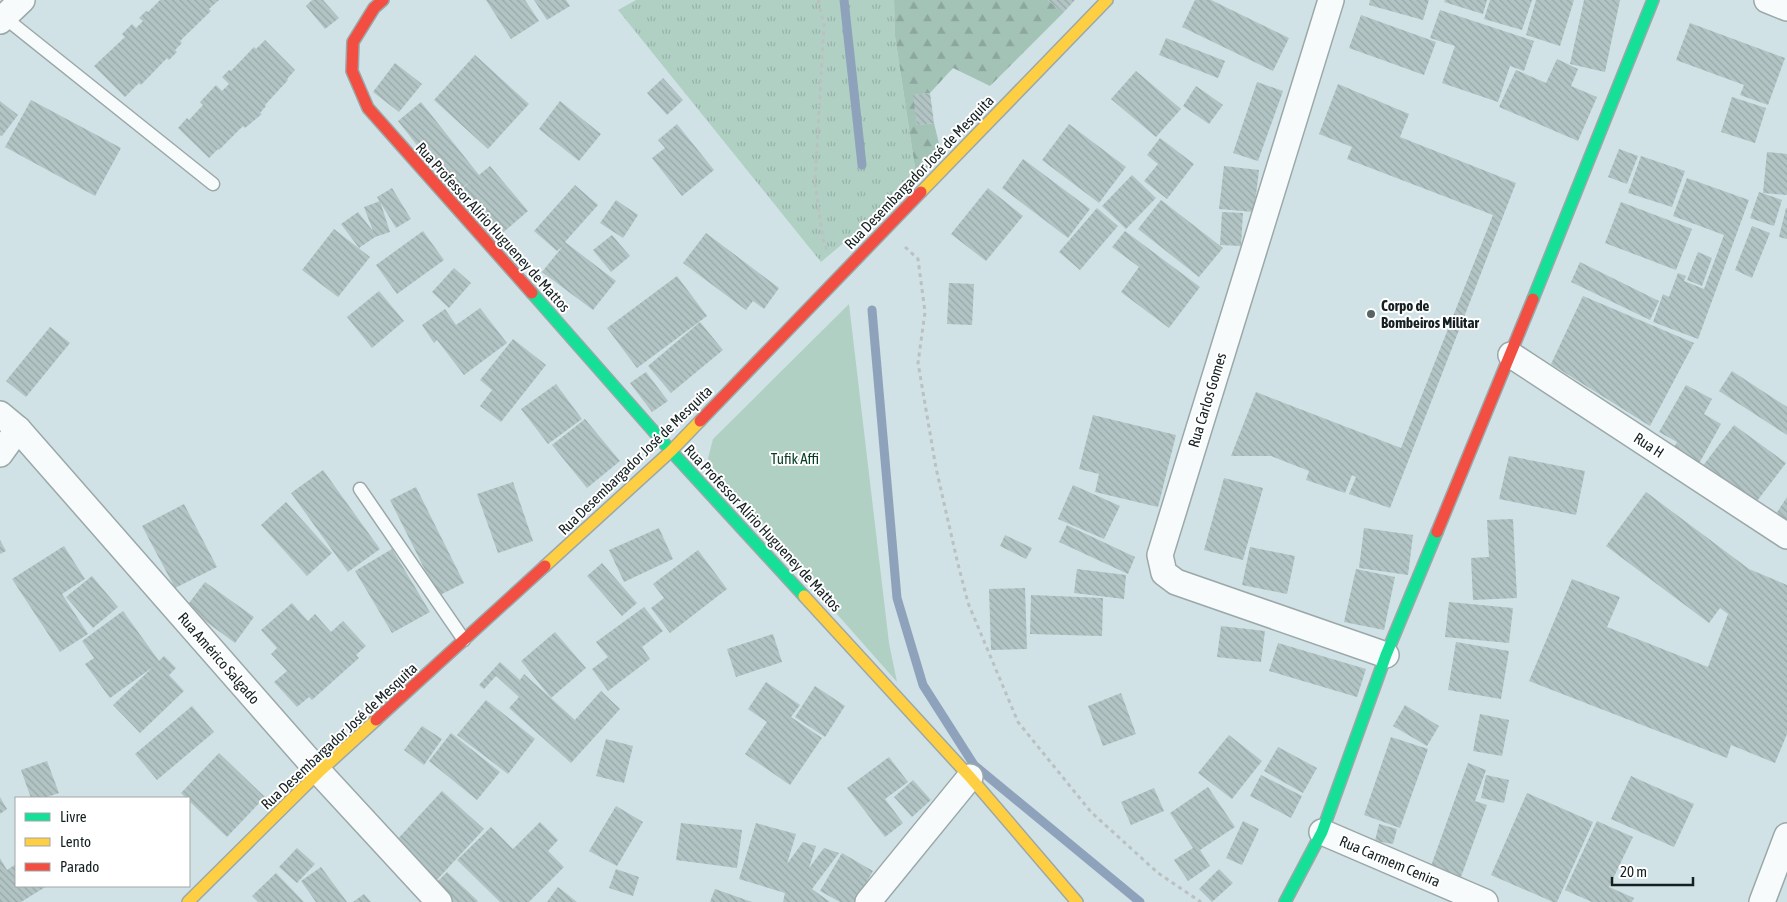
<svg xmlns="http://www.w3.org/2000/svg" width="1787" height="902" viewBox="0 0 1787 902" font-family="'Asap Condensed',sans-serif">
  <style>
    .grass { fill: url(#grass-tufts) }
    .forest { fill: url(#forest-firs) }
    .park { fill: #b1d0c4 }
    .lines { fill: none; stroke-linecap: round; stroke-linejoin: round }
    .stream { stroke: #8ea2bb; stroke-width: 9 }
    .building { fill: url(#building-back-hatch) }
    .lane-casing { stroke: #9ba8aa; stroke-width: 15 }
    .street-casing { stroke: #9ba8aa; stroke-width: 28 }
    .fast-casing { stroke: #9ba8aa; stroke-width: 14 }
    .slow-casing { stroke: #9ba8aa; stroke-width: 14 }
    .jam-casing { stroke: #9ba8aa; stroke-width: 14 }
    .path { stroke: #bbc1c1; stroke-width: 3; stroke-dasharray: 4 4; stroke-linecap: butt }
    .lane { stroke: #f8fbfb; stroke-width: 12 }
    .street { stroke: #f8fbfb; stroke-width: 25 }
    .fast { stroke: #16e098; stroke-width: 11 }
    .slow { stroke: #ffcf43; stroke-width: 11 }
    .jam { stroke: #f24e42; stroke-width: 11 }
    .poi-dot { fill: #566466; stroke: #fff; stroke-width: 2 }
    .labels { text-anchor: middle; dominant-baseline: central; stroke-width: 4; stroke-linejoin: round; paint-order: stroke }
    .street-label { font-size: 15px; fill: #152022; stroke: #fff }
    .poi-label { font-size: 15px; font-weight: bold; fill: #152022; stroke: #fff; text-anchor: start }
    .park-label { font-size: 15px; fill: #073f26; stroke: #fff }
  </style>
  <defs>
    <pattern id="grass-tufts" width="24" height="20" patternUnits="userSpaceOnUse" patternTransform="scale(1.25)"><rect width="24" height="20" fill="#b1d0c4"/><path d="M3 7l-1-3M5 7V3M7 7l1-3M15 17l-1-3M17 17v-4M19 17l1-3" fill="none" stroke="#97b2a8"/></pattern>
    <pattern id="forest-firs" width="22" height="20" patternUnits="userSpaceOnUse" patternTransform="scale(1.25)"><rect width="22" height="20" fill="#a4c3b7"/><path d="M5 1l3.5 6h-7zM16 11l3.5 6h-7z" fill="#8ca79d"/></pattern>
    <pattern id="building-back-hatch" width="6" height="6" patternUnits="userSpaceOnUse" patternTransform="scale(1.25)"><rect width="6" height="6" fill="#b2c4c4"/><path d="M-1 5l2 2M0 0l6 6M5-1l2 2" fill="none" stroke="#98a8a8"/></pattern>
  </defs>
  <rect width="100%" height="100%" fill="#d0e2e5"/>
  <polygon class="grass" points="636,0 894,0 895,36 917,181 821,262 618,10"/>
  <polygon class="forest" points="894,0 1048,0 1063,13 990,86 953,68 930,93 914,95 917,125 934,123 942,156 917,181 895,36"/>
  <polygon class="park" points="849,304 889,643 897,682 706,466 713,439"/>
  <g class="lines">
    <g class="stream">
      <polyline points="844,0 862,165"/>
      <polyline points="872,310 897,598 923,685 974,765 1140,902"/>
    </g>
  </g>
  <g class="building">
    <polygon points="160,0 219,0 209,9 211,11 180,41 182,43 175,50 177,52 169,60 167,58 141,85 139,83 125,97 94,66 125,37 122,34 132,24 136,28 143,21 139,18 146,11 148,12"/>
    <polygon points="312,0 323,0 339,18 325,29 306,6"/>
    <polygon points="486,0 525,0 539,21 511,39"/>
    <polygon points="534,0 566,0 570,6 547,20"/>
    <polygon points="1048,0 1075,0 1063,13"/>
    <polygon points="1195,0 1211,0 1289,38 1273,71 1182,27"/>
    <polygon points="1370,0 1429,0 1423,20 1369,5"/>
    <polygon points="1445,0 1487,0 1483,14 1444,2"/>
    <polygon points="1490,0 1532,0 1522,30 1484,19"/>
    <polygon points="1536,0 1574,0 1560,46 1526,35"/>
    <polygon points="1584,0 1620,0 1605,72 1570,64"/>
    <polygon points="1440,10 1534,41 1524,71 1510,66 1498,102 1442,83 1455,46 1430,38"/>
    <polygon points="1361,15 1436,42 1424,75 1349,48"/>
    <polygon points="1690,23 1785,58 1768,105 1740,95 1744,85 1676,60"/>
    <polygon points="1166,38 1225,61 1218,78 1159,55"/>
    <polygon points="265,40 295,70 287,79 288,80 265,105 266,106 260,113 262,114 245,128 243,126 219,150 218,149 209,158 178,128 187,118 189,120 203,105 200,102 216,85 222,91 229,84 222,77 229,70 231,71 254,47 256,49"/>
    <polygon points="475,55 529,104 488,149 434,100"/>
    <polygon points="1557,59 1578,69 1571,86 1597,97 1578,141 1499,107 1516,70 1546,83"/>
    <polygon points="395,63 422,84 399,112 373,92"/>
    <polygon points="1136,71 1181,109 1156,137 1111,99"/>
    <polygon points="663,78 683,100 667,115 647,93"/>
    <polygon points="1257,82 1283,91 1258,161 1233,153"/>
    <polygon points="1338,84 1409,114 1400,137 1516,183 1390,508 1349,494 1356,477 1352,475 1345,493 1306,480 1309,471 1271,456 1231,456 1256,392 1401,448 1493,215 1347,159 1352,147 1319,134"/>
    <polygon points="1196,86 1223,105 1209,124 1183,106"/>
    <polygon points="930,93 934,123 917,125 913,95"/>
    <polygon points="1732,97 1766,108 1755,143 1721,132"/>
    <polygon points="31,100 121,148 95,196 5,147"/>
    <polygon points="0,101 18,115 2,136 0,135"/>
    <polygon points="560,101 601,134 579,161 539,129"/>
    <polygon points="421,102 479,175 490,166 528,211 499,236 460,191 472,180 455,194 398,121"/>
    <polygon points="677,124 714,170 682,196 652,158 665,148 658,140"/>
    <polygon points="1069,124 1126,167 1099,203 1042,160"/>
    <polygon points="1160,138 1194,164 1167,199 1144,181 1158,164 1147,155"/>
    <polygon points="1619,149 1638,156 1627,184 1608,177"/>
    <polygon points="1767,152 1787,154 1787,195 1763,193"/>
    <polygon points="1641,156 1685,171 1672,207 1628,193"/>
    <polygon points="1023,159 1090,209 1068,238 1002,188"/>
    <polygon points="1224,166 1259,170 1254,212 1219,209"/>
    <polygon points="1132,175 1156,198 1126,229 1102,206"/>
    <polygon points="1687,178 1749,200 1698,339 1653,322 1663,294 1669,297 1678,273 1686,276 1684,281 1704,289 1724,235 1673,216"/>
    <polygon points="575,185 598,205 565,242 616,281 593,310 542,272 563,246 557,251 534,231"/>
    <polygon points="392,188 411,219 396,228 377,197"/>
    <polygon points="988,188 1023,216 986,261 951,234"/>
    <polygon points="1759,192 1782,200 1774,226 1750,218"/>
    <polygon points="616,200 638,215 623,238 600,223"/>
    <polygon points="1161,200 1223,248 1199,277 1138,229"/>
    <polygon points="380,201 390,232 375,237 359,248 341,224 358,212 373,231 364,207"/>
    <polygon points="1621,202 1692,229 1676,270 1605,243"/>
    <polygon points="1097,208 1118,226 1080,270 1059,252"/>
    <polygon points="1786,208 1787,208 1787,239 1779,237"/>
    <polygon points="1222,212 1243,213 1241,246 1220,245"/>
    <polygon points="1752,226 1770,233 1752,278 1735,270"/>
    <polygon points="334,229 370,257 338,297 302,270"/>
    <polygon points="423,231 444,260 397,294 376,265"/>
    <polygon points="1125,231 1200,287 1169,328 1121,292 1139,267 1112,247"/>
    <polygon points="706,233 779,288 764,309 753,301 746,310 683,263"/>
    <polygon points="612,235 630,256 611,272 593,250"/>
    <polygon points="1698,252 1712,258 1702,286 1687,280"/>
    <polygon points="1580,262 1659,301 1650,320 1571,282"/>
    <polygon points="454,268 471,283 449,308 432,292"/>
    <polygon points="677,276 707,316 637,368 607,328"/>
    <polygon points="949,283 974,284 972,325 947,324"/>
    <polygon points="379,291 404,321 372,348 347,317"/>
    <polygon points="1583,296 1694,343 1650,426 1551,364"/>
    <polygon points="480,308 507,343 464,375 437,340 434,343 422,325 445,309 456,325"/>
    <polygon points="700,322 723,350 671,393 648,366"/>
    <polygon points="50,327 70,343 26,397 6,381"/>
    <polygon points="513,339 546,365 501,422 480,406 492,390 480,380"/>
    <polygon points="1732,371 1787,407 1787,435 1719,391"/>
    <polygon points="646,372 668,401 652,412 630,383"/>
    <polygon points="556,384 582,419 548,444 521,409"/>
    <polygon points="1686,385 1712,399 1704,414 1721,424 1696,469 1670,455 1677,442 1659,432"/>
    <polygon points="1093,415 1176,435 1158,507 1095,492 1099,474 1079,469"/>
    <polygon points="585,419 620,461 587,488 552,445"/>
    <polygon points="1734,425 1786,463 1754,505 1702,467"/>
    <polygon points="1509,456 1585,471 1576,515 1499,499"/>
    <polygon points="323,470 380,549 348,572 291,493"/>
    <polygon points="1224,478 1263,488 1243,560 1204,550"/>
    <polygon points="513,482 533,541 498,553 477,494"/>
    <polygon points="1073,485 1120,506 1104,539 1058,519"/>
    <polygon points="416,487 464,583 438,596 390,500"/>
    <polygon points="1646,492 1749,569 1787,585 1787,734 1775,763 1731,745 1727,758 1529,681 1572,579 1620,597 1607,627 1708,667 1728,614 1720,608 1709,623 1606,546"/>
    <polygon points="1787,497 1787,525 1774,517"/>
    <polygon points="286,502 332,553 307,576 261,525"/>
    <polygon points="184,504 217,567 175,588 142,526"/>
    <polygon points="1513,519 1517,598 1473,600 1471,558 1489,557 1487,520"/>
    <polygon points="1067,525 1135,557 1128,574 1059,542"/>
    <polygon points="659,528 673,559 624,582 609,550"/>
    <polygon points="1364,528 1413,535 1408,575 1359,568"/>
    <polygon points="1005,535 1032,548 1026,559 1000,546"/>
    <polygon points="0,540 6,551 0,554"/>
    <polygon points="64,546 85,579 62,594 88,634 60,652 12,579"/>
    <polygon points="1250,547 1295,556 1287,594 1242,585"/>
    <polygon points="392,549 430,612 392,633 355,571"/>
    <polygon points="698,550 727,589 670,633 651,608 664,598 653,584"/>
    <polygon points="602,563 637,603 622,616 587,576"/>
    <polygon points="1077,569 1126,575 1124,599 1074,593"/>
    <polygon points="1356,569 1395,577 1384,630 1344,622"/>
    <polygon points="92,576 118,607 93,628 66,597"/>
    <polygon points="205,582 254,617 235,643 186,607"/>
    <polygon points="1025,588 1027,649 991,650 989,589"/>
    <polygon points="1031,595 1103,598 1102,636 1030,634"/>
    <polygon points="1449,602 1513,608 1509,643 1445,637"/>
    <polygon points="292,603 308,621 315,614 331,632 343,621 366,646 356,655 359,658 312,700 309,697 297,707 274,682 287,671 271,654 277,648 261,630"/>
    <polygon points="644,607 663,631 642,647 650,659 608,691 592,669 608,657 596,642"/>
    <polygon points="123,611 159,661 164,656 176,668 169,675 184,691 140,733 113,705 153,667 110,698 85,664 94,658 82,641"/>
    <polygon points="1221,626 1265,631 1261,662 1217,657"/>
    <polygon points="555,632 586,668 551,698 521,661"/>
    <polygon points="773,634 782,662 736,677 727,649"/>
    <polygon points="1456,642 1509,651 1501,699 1448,690"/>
    <polygon points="1278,643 1366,669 1357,697 1269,671"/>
    <polygon points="500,662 520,680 524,674 575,720 601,691 620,709 571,763 509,708 519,697 496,676 484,689 479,685"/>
    <polygon points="766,682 800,705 791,717 822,738 790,785 745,754 767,722 748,709"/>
    <polygon points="815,686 845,706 825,737 795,717"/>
    <polygon points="1121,693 1136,734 1103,746 1088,706"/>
    <polygon points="486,700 535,739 508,774 457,735"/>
    <polygon points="1405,705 1439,726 1427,746 1393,726"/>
    <polygon points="192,706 214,732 157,780 135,754"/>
    <polygon points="1480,714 1509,720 1502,756 1473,751"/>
    <polygon points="422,726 442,739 424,765 404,750"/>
    <polygon points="451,733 500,772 477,800 429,761"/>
    <polygon points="1229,735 1262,761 1232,799 1198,773"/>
    <polygon points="1391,737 1428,749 1400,828 1364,815"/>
    <polygon points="606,739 633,746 624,783 596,776"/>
    <polygon points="1278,747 1317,768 1303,793 1264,771"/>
    <polygon points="219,753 265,797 227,837 189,801 189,798 186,798 181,793"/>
    <polygon points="889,757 908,782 885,799 903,823 885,837 847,788"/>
    <polygon points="47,761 59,793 44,798 31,798 21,770"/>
    <polygon points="1468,763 1486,770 1475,801 1487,805 1461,877 1431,866"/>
    <polygon points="1261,775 1302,796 1291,818 1250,796"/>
    <polygon points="1486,775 1509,780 1504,803 1481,798"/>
    <polygon points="1631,776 1694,804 1674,847 1611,819"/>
    <polygon points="913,780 931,800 912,817 894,797"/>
    <polygon points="1208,787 1235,827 1200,850 1210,866 1188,881 1174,860 1193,848 1170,813"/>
    <polygon points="1154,788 1164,811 1131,825 1121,802"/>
    <polygon points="442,791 484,829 435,882 394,843"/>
    <polygon points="1527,793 1593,822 1557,902 1553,902 1491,875"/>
    <polygon points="0,797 7,809 0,814"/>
    <polygon points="616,806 643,822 617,866 589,851"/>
    <polygon points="1243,821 1259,829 1242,865 1226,858"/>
    <polygon points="1597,821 1633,837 1609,887 1634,898 1632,902 1592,902 1565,890"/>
    <polygon points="540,822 558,840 548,851 564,867 529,902 500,902 457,860 491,827 513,849"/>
    <polygon points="681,823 742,830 737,868 676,860"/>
    <polygon points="756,823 796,834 787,864 803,842 816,846 809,868 824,848 839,853 812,889 830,902 783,902 785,893 739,879"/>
    <polygon points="1379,824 1397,829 1393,844 1375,841"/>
    <polygon points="297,848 315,864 297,883 279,867"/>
    <polygon points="842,853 873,871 855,902 840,902 820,891"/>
    <polygon points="0,858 7,870 16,864 16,886 47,886 21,902 0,902"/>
    <polygon points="321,867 347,902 316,902 301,881"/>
    <polygon points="616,869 639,877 633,896 609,888"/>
    <polygon points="1219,869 1233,883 1212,902 1199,889"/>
    <polygon points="447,872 478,901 477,902 452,902 434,885"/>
    <polygon points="276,873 304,902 258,902 252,896"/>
    <polygon points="558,887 577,902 547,902"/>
    <polygon points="715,889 752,902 710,902"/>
    <polygon points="364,894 371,902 353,902"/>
  </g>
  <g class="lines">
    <g class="lane-casing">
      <g id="lane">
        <polyline points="4,17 213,184"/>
        <polyline points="360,489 464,640"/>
      </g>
    </g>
    <g class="street-casing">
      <g id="street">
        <polyline points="1331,0 1160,555 1164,573 1176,582 1386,655"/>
        <polyline points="1767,0 1787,8"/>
        <polyline points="0,21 22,0"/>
        <polyline points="1511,355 1787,536"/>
        <polyline points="0,414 18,429 319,772 439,902"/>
        <polyline points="0,454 18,429"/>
        <polyline points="1322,832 1485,902"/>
        <polyline points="868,902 970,777"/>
        <polyline points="1762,902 1787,836"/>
      </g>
    </g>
    <g class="fast-casing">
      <g id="fast">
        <polyline points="532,293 671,451 804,596"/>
        <polyline points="1533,299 1653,0"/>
        <polyline points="1285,902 1322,832 1386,655 1437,532"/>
      </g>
    </g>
    <g class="slow-casing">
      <g id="slow">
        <polyline points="921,192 1107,0"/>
        <polyline points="545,566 671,451 700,421"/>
        <polyline points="804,596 970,777 1077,902"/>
        <polyline points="188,902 319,772 376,720"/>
      </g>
    </g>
    <g class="jam-casing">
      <g id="jam">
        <polyline points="383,0 374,8 353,42 352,71 368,108 532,293"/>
        <polyline points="700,421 921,192"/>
        <polyline points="1437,532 1533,299"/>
        <polyline points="376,720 545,566"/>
      </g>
    </g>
    <g class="path">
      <polyline points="818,0 824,25 815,183 823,239 827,250"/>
      <polyline points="905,247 918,259 925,312 918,363 936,468 957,560 968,603 1018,722 1091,812 1158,873 1201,902"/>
    </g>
    <use href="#lane" class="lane"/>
    <use href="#street" class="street"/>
    <use href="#fast" class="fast"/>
    <use href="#slow" class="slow"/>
    <use href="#jam" class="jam"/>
  </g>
  <circle class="poi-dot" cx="1371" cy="314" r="5"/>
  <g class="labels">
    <g class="street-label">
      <text transform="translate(919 172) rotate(-46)">Rua Desembargador José de Mesquita</text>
      <text transform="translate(493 227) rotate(48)">Rua Professor Alírio Hugueney de Mattos</text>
      <text transform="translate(1207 400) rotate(-73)">Rua Carlos Gomes</text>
      <text transform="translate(1649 445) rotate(33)">Rua H</text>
      <text transform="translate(635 460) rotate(-44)">Rua Desembargador José de Mesquita</text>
      <text transform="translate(763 528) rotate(47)">Rua Professor Alírio Hugueney de Mattos</text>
      <text transform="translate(219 658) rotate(49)">Rua Américo Salgado</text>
      <text transform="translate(339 736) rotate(-43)">Rua Desembargador José de Mesquita</text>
      <text transform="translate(1390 861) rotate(23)">Rua Carmem Cenira</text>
    </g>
    <g class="poi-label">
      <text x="1381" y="305">Corpo de<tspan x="1381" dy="17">Bombeiros Militar</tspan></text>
    </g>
    <g class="park-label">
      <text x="795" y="458">Tufik Affi</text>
    </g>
  </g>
  <rect x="15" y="797" width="175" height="90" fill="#ffffff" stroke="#a1a6a7"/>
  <rect x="25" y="813" width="25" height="8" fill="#16e098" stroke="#a1a6a7"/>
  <text x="60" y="822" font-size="15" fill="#152022">Livre</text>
  <rect x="25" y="838" width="25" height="8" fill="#ffcf43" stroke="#a1a6a7"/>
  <text x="60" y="847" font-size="15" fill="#152022">Lento</text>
  <rect x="25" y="863" width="25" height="8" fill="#f24e42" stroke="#a1a6a7"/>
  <text x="60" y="872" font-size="15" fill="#152022">Parado</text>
  <path d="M1612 877v8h81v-8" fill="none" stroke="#152022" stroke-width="2.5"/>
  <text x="1620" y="877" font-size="15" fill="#152022" stroke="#ffffff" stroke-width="4" paint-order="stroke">20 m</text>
</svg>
